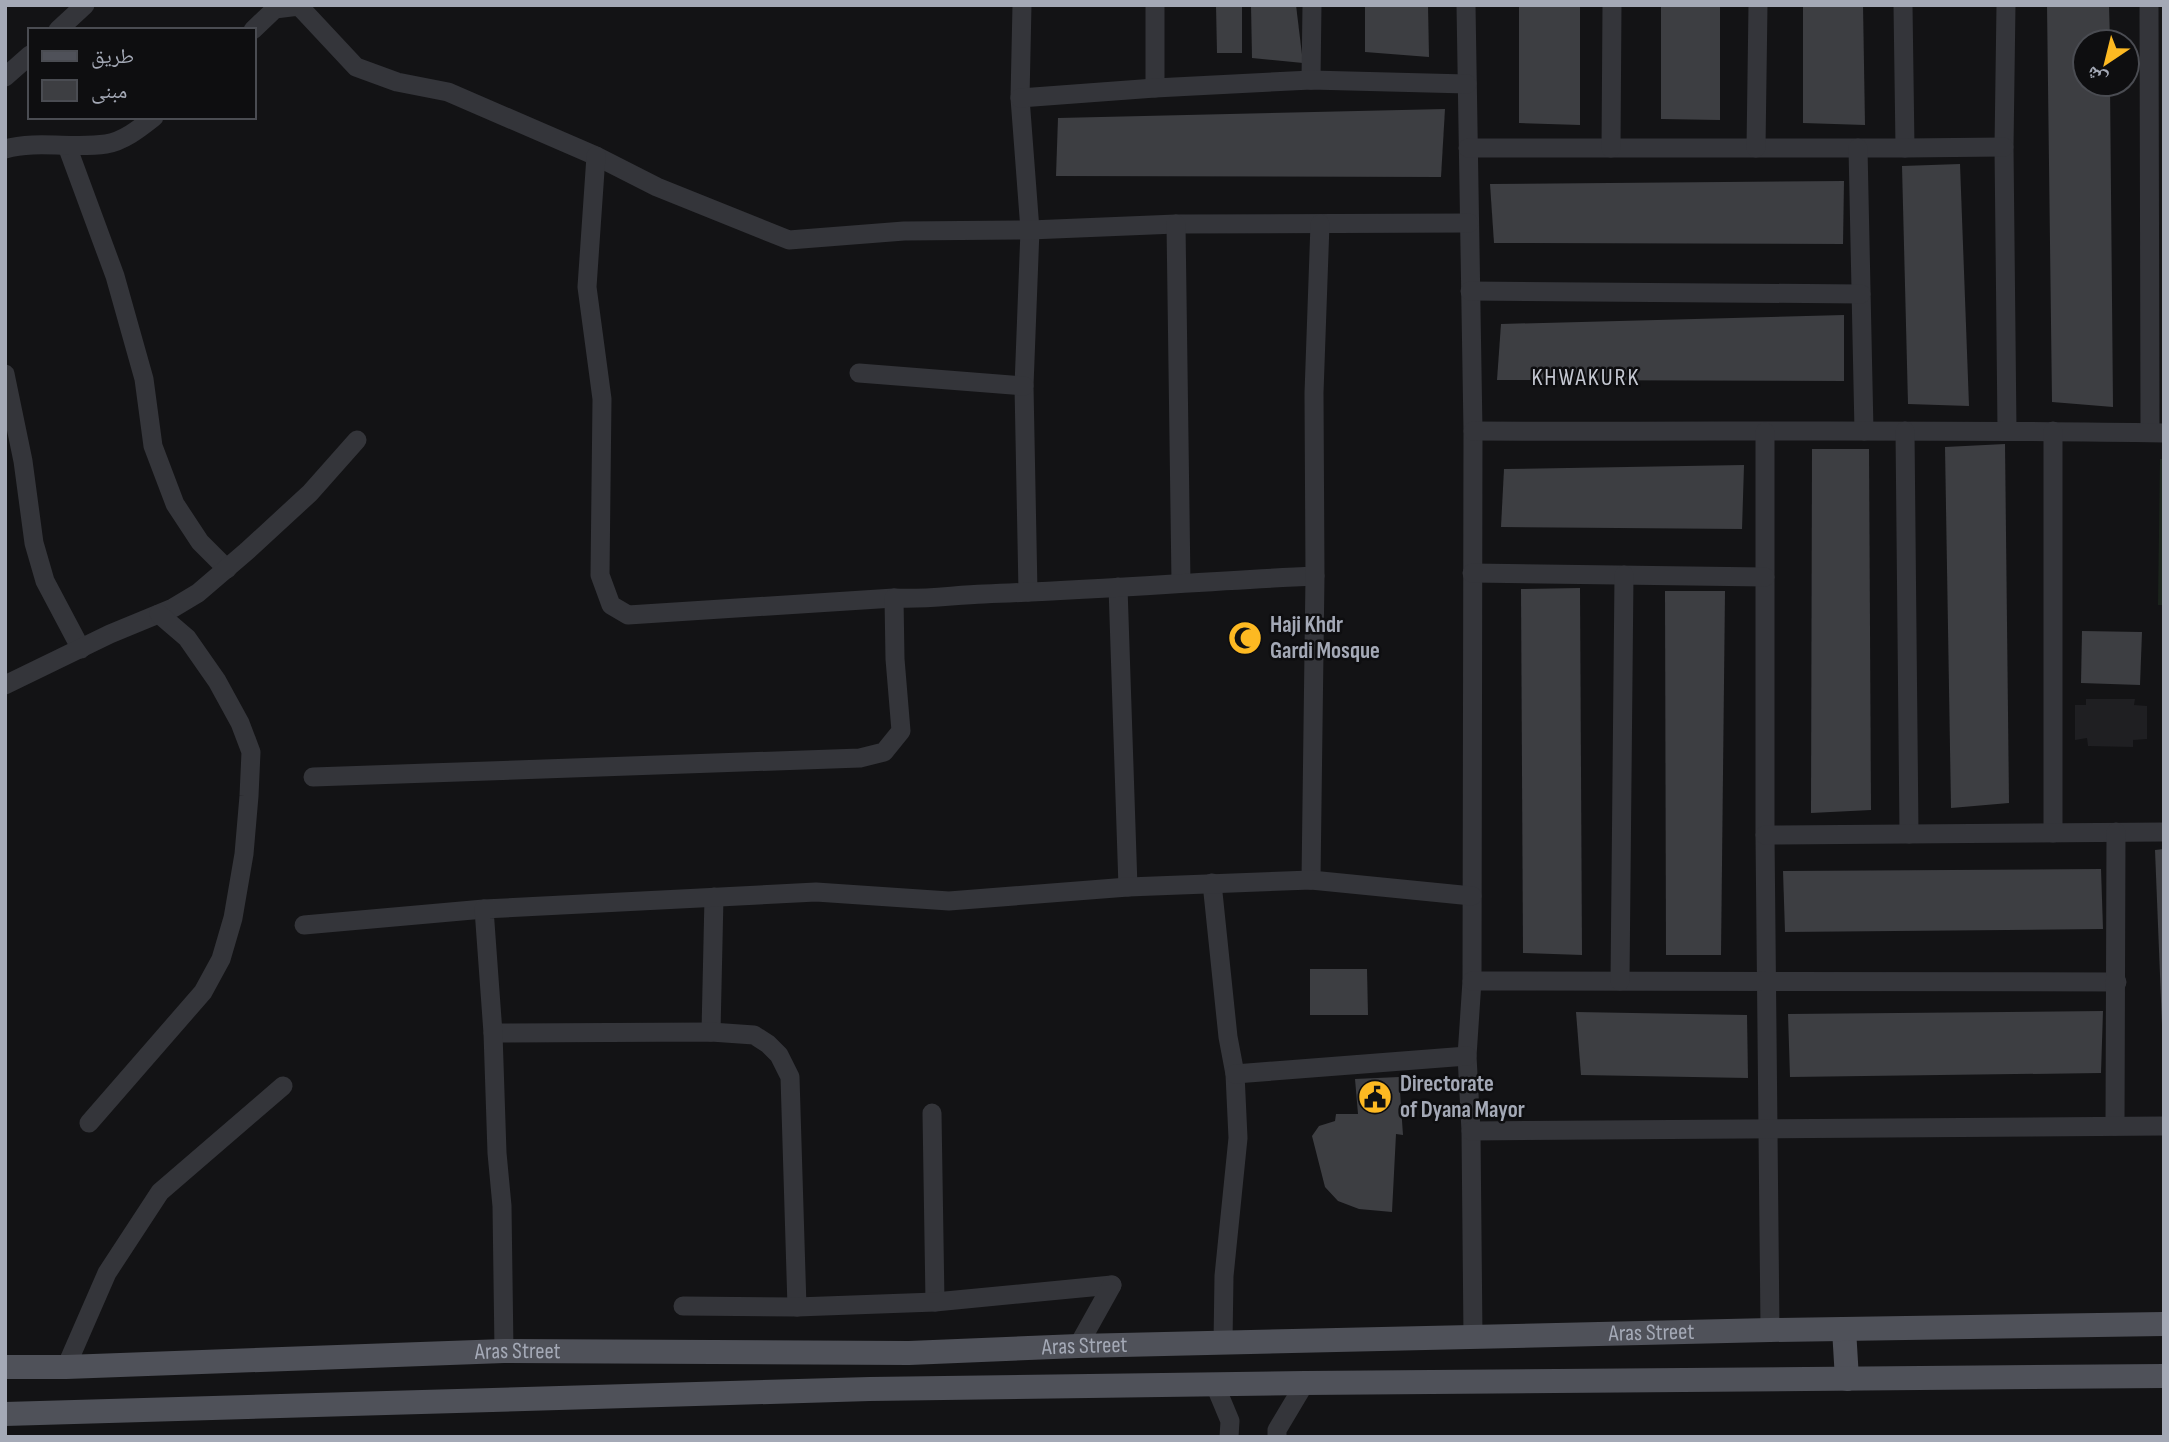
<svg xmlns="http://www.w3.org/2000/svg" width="2169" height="1442" viewBox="0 0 2169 1442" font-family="'Sofia Sans Condensed','Noto Naskh Arabic',sans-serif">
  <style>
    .built { fill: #1f1f22 }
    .grass { fill: #1b231c }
    .building { fill: #3d3e42 }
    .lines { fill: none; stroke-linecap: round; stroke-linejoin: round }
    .minor { stroke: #34353a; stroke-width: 19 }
    .major { stroke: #4f5159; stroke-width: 24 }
    .labels { text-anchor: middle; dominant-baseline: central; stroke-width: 5; stroke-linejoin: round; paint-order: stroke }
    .poi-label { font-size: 23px; font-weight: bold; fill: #a4a9b6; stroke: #0e0e10; text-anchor: start }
    .street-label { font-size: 23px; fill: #a4a9b6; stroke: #0e0e10 }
    .neighbourhood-label { font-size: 24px; letter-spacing: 2px; fill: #c5c8d2; stroke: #0e0e10 }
  </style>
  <rect width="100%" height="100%" fill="#131315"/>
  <polygon class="built" points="2086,699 2135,699 2134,705 2147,706 2147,739 2133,740 2133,747 2088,746 2087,738 2075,740 2075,705 2086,705"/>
  <polygon class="grass" points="2160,459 2164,459 2164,605 2158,605"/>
  <g class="building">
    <polygon points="1216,5 1242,5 1242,53 1217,53"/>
    <polygon points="1251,5 1296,5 1303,63 1252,58"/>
    <polygon points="1365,5 1428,5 1429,57 1365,52"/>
    <polygon points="1519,5 1580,5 1580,125 1519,123"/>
    <polygon points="1661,5 1720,5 1720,120 1661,119"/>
    <polygon points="1803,5 1863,5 1865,125 1803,123"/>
    <polygon points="2047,5 2109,5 2110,42 2085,42 2085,84 2110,84 2113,407 2052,402"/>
    <polygon points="1445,109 1441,177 1056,176 1058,118"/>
    <polygon points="1960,164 1969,406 1908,404 1902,166"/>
    <polygon points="1844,181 1843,244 1494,243 1490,184"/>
    <polygon points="1844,315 1844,381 1497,380 1501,324"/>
    <polygon points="2005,444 2009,803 1951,808 1945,447"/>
    <polygon points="1812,449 1869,449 1871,810 1811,813"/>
    <polygon points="1744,465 1742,529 1501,527 1504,469"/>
    <polygon points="1580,588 1582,955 1523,953 1521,589"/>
    <polygon points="1665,591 1725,591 1721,955 1666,955"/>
    <polygon points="2082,631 2142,632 2140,685 2081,683"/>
    <polygon points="2164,849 2164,1025 2162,1025 2155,850"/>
    <polygon points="2101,869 2103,929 1785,932 1783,871"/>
    <polygon points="1310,969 1367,969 1368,1015 1310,1015"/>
    <polygon points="2103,1011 2101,1073 1790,1077 1788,1014"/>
    <polygon points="1576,1012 1747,1015 1748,1078 1581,1075"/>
    <polygon points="1399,1077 1403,1135 1396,1134 1392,1212 1359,1209 1338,1201 1325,1187 1312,1136 1319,1126 1335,1121 1336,1114 1358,1114 1355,1079"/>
  </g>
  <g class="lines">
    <g class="minor">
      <polyline points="1022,5 1020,98 1030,230 1024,386 1028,592"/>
      <polyline points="1466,5 1473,431 1472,981 1467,1056 1471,1131 1473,1337"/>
      <polyline points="1903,5 1905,148"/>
      <polyline points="2006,5 2004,147 2007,430"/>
      <polyline points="2149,5 2150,432"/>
      <polyline points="58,30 85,5"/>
      <polyline points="253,30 275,9 299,6 356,67 397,82 448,92 596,156 657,187 789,240 904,231 1030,230 1176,224 1469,223"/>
      <polyline points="5,77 30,55"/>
      <polyline points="1311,80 1312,5"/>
      <polyline points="1155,88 1155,5"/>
      <polyline points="1020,98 1155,88 1311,80 1467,84"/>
      <polyline points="67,146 115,276 144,379 153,446 175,504 200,542 227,569"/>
      <polyline points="1468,148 1905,148 2004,147"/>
      <polyline points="1611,148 1612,5"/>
      <polyline points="1756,148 1758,5"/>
      <polyline points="1858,148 1864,431"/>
      <path d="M5,149C37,140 73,149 106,144C124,141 140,128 154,117"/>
      <polyline points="596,156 587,287 602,399 600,575 611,605 628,615 894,598"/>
      <polyline points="1176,224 1181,583"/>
      <polyline points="1470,291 1861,294"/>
      <polyline points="859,373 1024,386"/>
      <polyline points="5,374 23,461 34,543 45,581 81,649"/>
      <path d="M1473,431C1703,432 1933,429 2164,433"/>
      <polyline points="1905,431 1909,834"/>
      <polyline points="1765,432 1765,835 1770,1330"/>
      <polyline points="1472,573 1765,577"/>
      <polyline points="1118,587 1128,887"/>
      <polyline points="5,685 110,634 173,608 198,593 247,551 310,493 357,440"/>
      <path d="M313,777L860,758L884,752L901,731L895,659L894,598C924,600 954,595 984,594C1095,590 1205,581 1315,576"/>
      <polyline points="2053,833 2053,431"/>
      <polyline points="1765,835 2164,832"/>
      <polyline points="1311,880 1315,576 1314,393 1320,224"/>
      <polyline points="1212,883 1228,1037 1235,1074 1238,1138 1224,1276 1223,1343"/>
      <polyline points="304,925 484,909"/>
      <polyline points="1472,981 2117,982"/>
      <polyline points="1620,981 1624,575"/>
      <polyline points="711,1032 714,897"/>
      <polyline points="493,1033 711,1032 754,1035 768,1044 779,1055 790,1077 797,1307"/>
      <polyline points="1235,1074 1467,1056"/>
      <polyline points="932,1113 935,1302"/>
      <polyline points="89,1123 203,992 221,959 233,918 244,854 249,796 251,752 240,723 217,681 187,638 159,614"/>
      <polyline points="2115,1126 2116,832"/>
      <polyline points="1471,1131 2164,1126"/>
      <polyline points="683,1306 797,1307 935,1302 1112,1285"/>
      <polyline points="1078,1346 1112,1285"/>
      <polyline points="504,1351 502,1206 497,1153 493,1033 484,909 816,892 949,901 1128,887 1311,880 1472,896"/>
      <polyline points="66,1367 107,1273 160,1192 283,1086"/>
      <polyline points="1215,1385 1230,1421 1229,1437"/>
      <polyline points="1277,1437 1277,1430 1305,1383"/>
    </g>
    <g class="major">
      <polyline points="1844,1329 1847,1379"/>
      <path id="s1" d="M5,1367H66L504,1351L909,1353L1078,1346L1770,1330L2164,1324"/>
      <polyline points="5,1414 870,1389 1305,1383 2164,1376"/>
    </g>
  </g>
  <defs>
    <g id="mosque-disc" transform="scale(1.75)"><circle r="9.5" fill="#fdb922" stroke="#0e0e10"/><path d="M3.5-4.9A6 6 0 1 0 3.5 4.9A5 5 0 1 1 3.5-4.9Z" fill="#111"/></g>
    <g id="civic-disc" transform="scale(1.75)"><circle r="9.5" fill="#fdb922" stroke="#0e0e10"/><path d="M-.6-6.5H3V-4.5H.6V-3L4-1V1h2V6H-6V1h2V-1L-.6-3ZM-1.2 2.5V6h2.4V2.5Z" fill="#111"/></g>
  </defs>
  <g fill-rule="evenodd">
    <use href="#mosque-disc" x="1245" y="638"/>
    <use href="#civic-disc" x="1375" y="1097"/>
  </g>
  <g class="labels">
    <g class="poi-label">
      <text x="1270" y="625">Haji Khdr<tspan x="1270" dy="26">Gardi Mosque</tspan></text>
      <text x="1400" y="1084">Directorate<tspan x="1400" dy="26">of Dyana Mayor</tspan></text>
    </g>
    <g class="street-label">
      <text stroke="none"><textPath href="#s1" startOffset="1647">Aras Street</textPath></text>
      <text stroke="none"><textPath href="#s1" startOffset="1080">Aras Street</textPath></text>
      <text stroke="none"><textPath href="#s1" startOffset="513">Aras Street</textPath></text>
    </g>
    <g class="neighbourhood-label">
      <text x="1586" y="377">KHWAKURK</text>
    </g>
  </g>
  <rect width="2169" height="1442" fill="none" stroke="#a4a9b6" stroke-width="14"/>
  <rect x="28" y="28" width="228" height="91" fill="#0e0e10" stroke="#4a4c52" stroke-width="2"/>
  <rect x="42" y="51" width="35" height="10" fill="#4f5159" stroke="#4a4c52" stroke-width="2"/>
  <text x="91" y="63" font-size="21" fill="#a4a9b6">طريق</text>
  <rect x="42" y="80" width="35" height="21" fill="#3d3e42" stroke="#4a4c52" stroke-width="2"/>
  <text x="91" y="98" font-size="21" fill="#a4a9b6">مبنى</text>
  <g transform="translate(2106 63) rotate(215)"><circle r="33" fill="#0e0e10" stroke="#4a4c52" stroke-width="2"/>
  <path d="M0-5L12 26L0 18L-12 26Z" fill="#fdb922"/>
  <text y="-10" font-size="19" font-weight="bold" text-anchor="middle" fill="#a4a9b6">ش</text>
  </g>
</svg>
